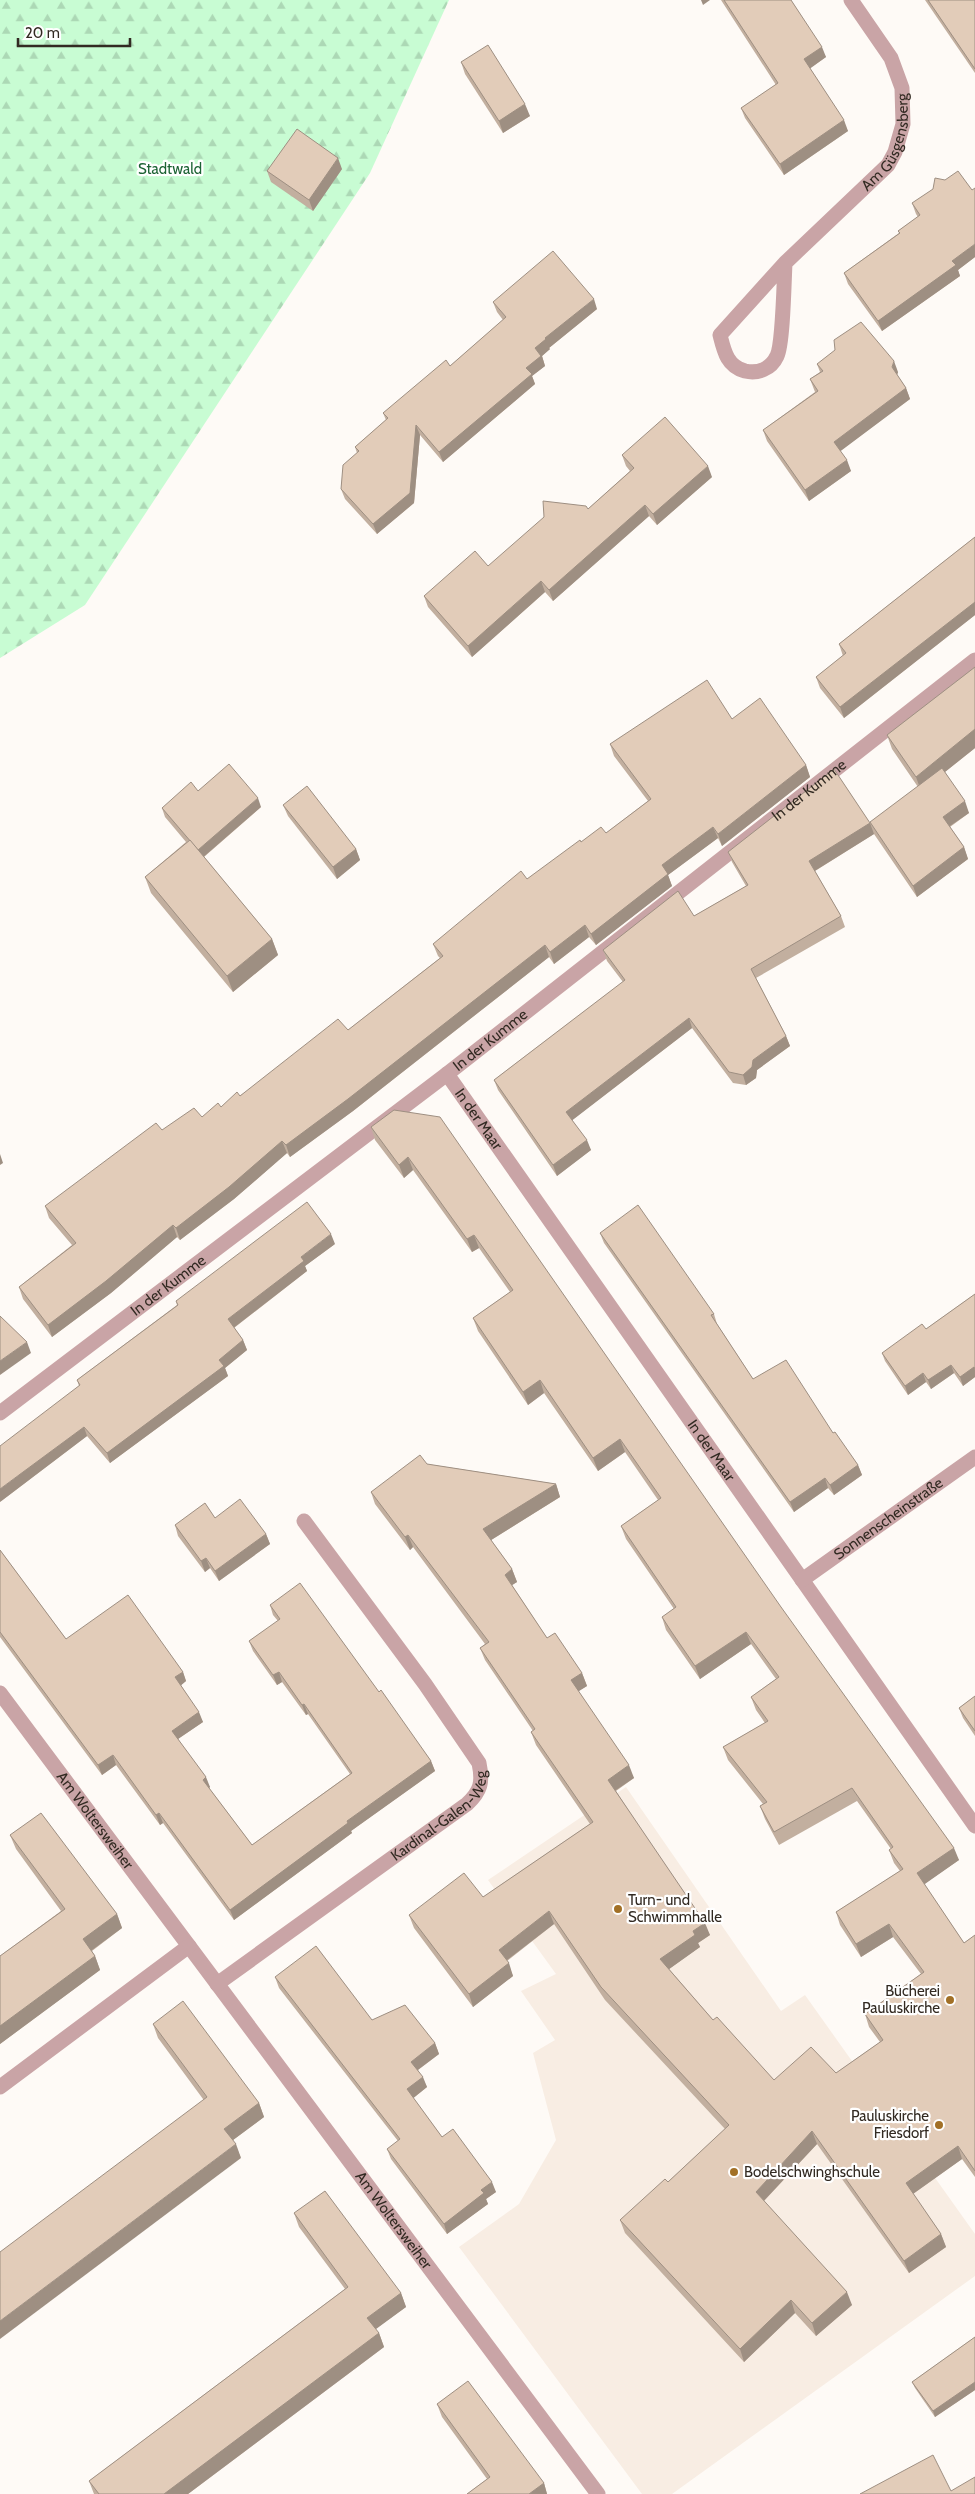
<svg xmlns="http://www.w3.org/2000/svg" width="975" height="2494" viewBox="0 0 975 2494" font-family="Cabin,sans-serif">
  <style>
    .built { fill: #f8ede3 }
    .forest { fill: url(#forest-firs) }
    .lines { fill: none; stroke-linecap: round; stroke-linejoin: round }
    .street { stroke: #c9a4a6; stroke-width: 15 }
    .wall { fill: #c2af9f }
    .shaded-wall { fill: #9e8f82 }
    .building { fill: #e2ccb9; stroke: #9e8f82 }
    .poi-dot { fill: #a27026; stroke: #fff; stroke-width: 2 }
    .labels { text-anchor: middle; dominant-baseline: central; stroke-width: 4.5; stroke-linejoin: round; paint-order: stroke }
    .street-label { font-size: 15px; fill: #322a22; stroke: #fff }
    .park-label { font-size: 15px; fill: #1c6334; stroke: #fff }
    .poi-label { font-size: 15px; fill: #322a22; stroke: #fff; text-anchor: start }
  </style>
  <defs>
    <pattern id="forest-firs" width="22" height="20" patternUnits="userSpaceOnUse" patternTransform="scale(1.25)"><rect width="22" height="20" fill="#c8fcd3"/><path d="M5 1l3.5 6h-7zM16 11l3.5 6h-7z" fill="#acd8b5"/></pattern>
  </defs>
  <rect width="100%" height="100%" fill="#fefaf6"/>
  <polygon class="built" points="626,1787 781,2011 805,1995 975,2234 975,2276 672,2494 642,2494 459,2247 519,2204 556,2140 533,2053 555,2040 521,1991 556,1974 488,1880"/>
  <polygon class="forest" points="0,0 449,0 370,173 85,605 0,658"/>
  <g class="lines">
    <g class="street">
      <path id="s1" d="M785,263C784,281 783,344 777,356C771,369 758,374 745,371C727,366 724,351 720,335L785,263L888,165L895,152L903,124L902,88L891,58L851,0"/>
      <path id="s2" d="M447,1074L975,1826"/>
      <path id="s3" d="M0,1413L447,1074L975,660"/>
      <path id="s4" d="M802,1580L975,1457"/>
      <path id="s5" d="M0,1693L598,2494"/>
      <path id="s6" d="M217,1984L467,1804C481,1791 483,1782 479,1763L425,1684L304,1521"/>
      <polyline points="0,2087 189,1946"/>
    </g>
  </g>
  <g class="wall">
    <polygon points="721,0 791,0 826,57 810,68 848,131 784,175 745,118 741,108 776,85"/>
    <polygon points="925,0 975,0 975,73"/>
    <polygon points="461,62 530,116 503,133 465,74"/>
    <polygon points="342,169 313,211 271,182 267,171"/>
    <polygon points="912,203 975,257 958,270 960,276 882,331 848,284 844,273 899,233 898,231 918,217 916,214"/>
    <polygon points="493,302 597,309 549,348 550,349 542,356 545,366 532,376 535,384 443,462 420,435 414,503 377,534 345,499 341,489 357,453 355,447 386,420 383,413 450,366 503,320 497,312"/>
    <polygon points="817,364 898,372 897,375 906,388 910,399 840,451 851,471 809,501 767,441 763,430 815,392 810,379 820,372"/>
    <polygon points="622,455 712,477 657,525 649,516 553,601 545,592 472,657 428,607 424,596 488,566 588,509 630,471 626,466"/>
    <polygon points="975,537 975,615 844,718 820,688 816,677 843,656 839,644"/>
    <polygon points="975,667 975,748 945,772 969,813 950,827 964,847 968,859 917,897 874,834 815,871 841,916 845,927 756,978 786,1036 790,1046 757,1070 756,1078 746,1085 733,1083 692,1028 572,1120 591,1150 557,1176 498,1090 494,1080 623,982 607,961 603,950 694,916 746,886 732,862 728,852 870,823 918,787 892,749 887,735"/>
    <polygon points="732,719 806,765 810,777 722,846 718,838 668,875 672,886 596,945 589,937 554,964 549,957 353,1111 290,1157 287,1153 234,1199 180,1240 177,1237 111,1293 52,1337 23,1299 19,1287 72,1245 49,1218 45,1206 162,1130 202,1117 221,1107 348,1030 440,958 438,956 433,944 581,842 606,833 648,801 614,756 610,744"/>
    <polygon points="198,791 261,807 204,857 272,939 278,955 233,992 151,893 145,877 186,842 165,817 162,808"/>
    <polygon points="283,805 356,849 360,860 337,879 288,816"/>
    <polygon points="394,1110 959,1860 924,1884 964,1943 975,1935 975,2177 962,2159 913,2194 941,2234 946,2247 909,2273 817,2144 764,2201 852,2305 816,2336 795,2313 744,2362 625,2233 620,2220 668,2182 725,2129 605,2000 554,1924 507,1961 513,1976 473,2007 414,1928 409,1915 483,1897 590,1824 536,1745 531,1732 533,1731 485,1660 480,1648 485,1644 413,1547 410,1550 375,1504 371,1492 427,1464 556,1484 560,1497 491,1540 512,1569 517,1582 512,1585 547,1638 582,1673 587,1686 578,1691 634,1778 616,1791 710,1935 698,1943 700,1947 669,1969 713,2020 774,2080 836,2073 880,2042 869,2027 865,2014 921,1974 893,1937 861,1957 840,1925 836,1912 900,1871 894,1863 889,1850 891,1849 857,1801 779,1845 765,1819 760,1806 763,1804 728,1760 723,1747 765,1723 756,1710 751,1697 776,1679 751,1644 700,1679 666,1630 662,1617 674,1609 626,1539 621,1526 658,1500 625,1452 598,1471 544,1393 528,1405 478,1331 473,1318 510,1292 479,1248 472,1252 413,1170 404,1178 375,1140 371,1127"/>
    <polygon points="600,1233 714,1314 717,1324 753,1379 833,1433 858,1465 862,1475 834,1495 828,1488 794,1512 604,1243"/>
    <polygon points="335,1244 305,1266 307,1271 234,1328 243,1340 247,1350 225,1368 228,1376 110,1463 87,1436 0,1502 79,1386 77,1380 177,1305 176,1301"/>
    <polygon points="975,1294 975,1377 963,1386 954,1373 931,1389 926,1382 908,1395 885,1361 882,1353 926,1329"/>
    <polygon points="175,1525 266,1534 270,1544 219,1581 210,1568 205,1572 178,1536"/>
    <polygon points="0,1550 66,1639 183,1672 186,1681 181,1685 203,1722 178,1739 210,1787 209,1788 252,1845 350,1774 308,1714 306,1715 282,1682 277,1685 253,1651 249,1641 278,1621 273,1615 270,1605 379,1692 431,1761 435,1771 351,1831 352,1833 234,1920 163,1823 160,1825 116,1765 102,1775 0,1637"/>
    <polygon points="975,1696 975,1736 963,1718 959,1708"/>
    <polygon points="10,1835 117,1914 122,1928 92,1951 95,1956 100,1970 0,2044 0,1956 61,1911 16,1849"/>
    <polygon points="275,1977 372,2020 435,2043 439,2054 418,2070 427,2087 413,2098 442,2137 496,2192 486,2199 488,2204 447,2234 391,2159 387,2149 398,2141 279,1988"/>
    <polygon points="153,2024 259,2103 264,2117 233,2140 241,2158 203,2099 158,2038"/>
    <polygon points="294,2213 401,2293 406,2307 375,2329 379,2333 384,2347 188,2494 94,2494 89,2481 345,2289 299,2227"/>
    <polygon points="975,2337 975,2390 935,2417 915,2388 912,2382"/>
    <polygon points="437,2404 544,2483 547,2494 467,2494 487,2479 442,2417"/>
  </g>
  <g class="shaded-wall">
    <polygon points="701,0 710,0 703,5"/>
    <polygon points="822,47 826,57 808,70 804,59"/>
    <polygon points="525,104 530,116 503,133 499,121"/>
    <polygon points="844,120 848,131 784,175 780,164"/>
    <polygon points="338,158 342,169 313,211 309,200"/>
    <polygon points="975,244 975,257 958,270 960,276 882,331 878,321 952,261"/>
    <polygon points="594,299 597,309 549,348 550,349 542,356 545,366 532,376 535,384 443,462 439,452 526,368 535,348 545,338"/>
    <polygon points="894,361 898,372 896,378 892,367"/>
    <polygon points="906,388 910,399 838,453 834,442"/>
    <polygon points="416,425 420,435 414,503 377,534 373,524"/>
    <polygon points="847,460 851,471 809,501 805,490"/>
    <polygon points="708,466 712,477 657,525 653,514"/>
    <polygon points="645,505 649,516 553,601 549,590"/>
    <polygon points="541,581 545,592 472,657 468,646"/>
    <polygon points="975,602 975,615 844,718 840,707"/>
    <polygon points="975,729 975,748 921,791 916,777"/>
    <polygon points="806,765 810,777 722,846 718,834"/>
    <polygon points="258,798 261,807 201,859 198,850"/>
    <polygon points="965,801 969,813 947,828 943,817"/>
    <polygon points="870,823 874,834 813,872 809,861"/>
    <polygon points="713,827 718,838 668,875 672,886 596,945 591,934 662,865"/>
    <polygon points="964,847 968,859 917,897 913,886"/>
    <polygon points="356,849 360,860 337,879 333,867"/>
    <polygon points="585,925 589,937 554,964 550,952"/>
    <polygon points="272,939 278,955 233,992 227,976"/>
    <polygon points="545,945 549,957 353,1111 290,1157 286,1145"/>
    <polygon points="689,1018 692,1028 570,1122 566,1112"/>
    <polygon points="786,1036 790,1046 757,1070 756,1078 746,1085 743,1075 753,1060"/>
    <polygon points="587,1140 591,1150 557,1176 553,1165"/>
    <polygon points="282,1141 287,1153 234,1199 180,1240 176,1228"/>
    <polygon points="0,1154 3,1163 0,1165"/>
    <polygon points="408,1157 413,1170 404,1178 399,1165"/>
    <polygon points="173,1225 177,1237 111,1293 52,1337 48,1325"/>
    <polygon points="331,1234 335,1244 305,1266 307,1271 232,1329 228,1319 301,1257"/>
    <polygon points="474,1235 479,1248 472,1252 467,1239"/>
    <polygon points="243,1340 247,1350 225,1368 228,1376 110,1463 107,1453"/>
    <polygon points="27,1342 31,1353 0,1375 0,1361"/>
    <polygon points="951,1365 954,1373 931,1389 928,1380"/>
    <polygon points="974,1367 975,1370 975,1377 963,1386 960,1377"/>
    <polygon points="923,1373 926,1382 908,1395 905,1386"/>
    <polygon points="540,1380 544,1393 528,1405 523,1392"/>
    <polygon points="84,1427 87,1436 0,1502 0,1489"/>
    <polygon points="620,1439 625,1452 598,1471 593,1458"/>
    <polygon points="858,1465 862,1475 834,1495 830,1485"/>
    <polygon points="825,1478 828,1488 794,1512 790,1502"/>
    <polygon points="556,1484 560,1497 488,1542 483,1529"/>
    <polygon points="266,1534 270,1544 219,1581 215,1571"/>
    <polygon points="408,1535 413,1547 410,1550 405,1537"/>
    <polygon points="206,1558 210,1568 205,1572 201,1561"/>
    <polygon points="512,1569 517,1582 509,1587 505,1575"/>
    <polygon points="746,1632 751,1644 700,1679 695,1666"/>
    <polygon points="183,1672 186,1681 179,1687 175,1677"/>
    <polygon points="279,1672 282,1682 277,1685 273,1675"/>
    <polygon points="582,1673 587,1686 576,1693 571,1680"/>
    <polygon points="304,1704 308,1714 306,1715 302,1705"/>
    <polygon points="199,1712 203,1722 175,1741 172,1731"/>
    <polygon points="113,1755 116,1765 102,1775 98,1765"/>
    <polygon points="431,1761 435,1771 351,1831 352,1833 234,1920 230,1910 347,1821"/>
    <polygon points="629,1765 634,1778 613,1792 608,1780"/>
    <polygon points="206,1777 210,1787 207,1790 203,1780"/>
    <polygon points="159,1813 163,1823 160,1825 156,1815"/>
    <polygon points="954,1848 959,1860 922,1886 917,1873"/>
    <polygon points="549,1911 554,1924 503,1963 499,1950"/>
    <polygon points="117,1914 122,1928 88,1953 83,1939"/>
    <polygon points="705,1923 710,1935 698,1943 700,1947 665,1972 660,1959 693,1931"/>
    <polygon points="889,1924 893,1937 861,1957 856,1944"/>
    <polygon points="95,1956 100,1970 0,2044 0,2026"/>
    <polygon points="509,1963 513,1976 473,2007 469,1994"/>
    <polygon points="435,2043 439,2054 415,2072 411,2062"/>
    <polygon points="423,2077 427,2087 411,2100 407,2089"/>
    <polygon points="259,2103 264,2117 229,2143 224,2129"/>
    <polygon points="812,2131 817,2144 760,2205 756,2192"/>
    <polygon points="236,2144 241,2158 0,2339 0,2321"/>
    <polygon points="958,2146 962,2159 910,2196 906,2183"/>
    <polygon points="492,2182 496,2192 486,2199 488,2204 447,2234 444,2224 481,2190"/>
    <polygon points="941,2234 946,2247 909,2273 904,2261"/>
    <polygon points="847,2292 852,2305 816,2336 812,2323"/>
    <polygon points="401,2293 406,2307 372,2332 367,2318"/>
    <polygon points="791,2300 795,2313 744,2362 740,2349"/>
    <polygon points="379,2333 384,2347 188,2494 164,2494"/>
    <polygon points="975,2382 975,2390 935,2417 933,2411"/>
    <polygon points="544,2483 547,2494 529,2494"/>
  </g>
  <g class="building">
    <polygon points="724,0 791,0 822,47 804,59 844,120 780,164 741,108 778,83"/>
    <polygon points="928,0 975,0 975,69"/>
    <polygon points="488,45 525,104 499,121 461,62"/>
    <polygon points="297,129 338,158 309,200 267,171"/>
    <polygon points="958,171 972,190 975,188 975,244 952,261 956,265 878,321 844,273 900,233 898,231 920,215 912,203 933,189 935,178 945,180"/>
    <polygon points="553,251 594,299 545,338 546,339 535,348 541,356 526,368 532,374 439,452 416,425 410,493 373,524 341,489 343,465 359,451 355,447 388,418 383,413 446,360 450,366 506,317 493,302"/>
    <polygon points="861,322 894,361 892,367 906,388 834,442 847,460 805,490 763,430 818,391 810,379 823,371 817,364 835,350 834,340"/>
    <polygon points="665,417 708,466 653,514 645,505 549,590 541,581 468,646 424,596 475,551 488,566 544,517 543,501 586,506 588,509 634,468 622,455"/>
    <polygon points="975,537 975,602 840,707 816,677 846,653 839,644"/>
    <polygon points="975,667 975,729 916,777 887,735"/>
    <polygon points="707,680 732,719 760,698 806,765 718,834 713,827 662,865 668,874 591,934 585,925 550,952 545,945 348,1099 286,1145 282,1141 229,1187 176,1228 173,1225 106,1281 48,1325 19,1287 76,1243 45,1206 156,1123 162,1130 194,1108 202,1117 218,1103 221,1107 237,1092 240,1096 338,1019 348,1030 443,956 433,944 521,871 527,879 580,840 581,842 601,827 606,833 651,799 610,744"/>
    <polygon points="229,764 258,798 198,850 162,808 191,782 198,791"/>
    <polygon points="942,768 965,801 943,817 964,847 913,886 870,822"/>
    <polygon points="834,769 870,823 809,861 841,916 751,969 786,1036 753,1060 752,1067 743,1075 729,1072 689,1018 566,1112 587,1140 553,1165 494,1080 625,980 603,950 678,891 694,916 748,885 728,852"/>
    <polygon points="307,786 356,849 333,867 283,805"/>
    <polygon points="190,840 272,939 227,976 145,877"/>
    <polygon points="394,1110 440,1117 781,1607 954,1848 917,1873 964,1943 975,1935 975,2171 958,2146 906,2183 941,2234 904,2261 812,2131 756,2192 847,2292 812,2323 791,2300 740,2349 620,2220 665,2179 668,2182 729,2125 601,1987 549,1911 499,1950 509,1963 469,1994 409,1915 464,1873 483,1897 593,1822 531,1732 535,1729 480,1648 489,1642 408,1535 405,1537 371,1492 420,1455 427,1464 556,1484 483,1529 512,1569 505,1575 547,1638 555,1633 582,1673 571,1680 629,1765 608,1780 705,1923 693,1931 695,1935 660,1959 713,2020 717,2017 774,2080 811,2047 836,2073 883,2040 865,2014 924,1972 889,1924 856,1944 836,1912 903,1869 889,1850 893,1847 852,1788 774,1832 760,1806 767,1802 723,1747 768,1721 751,1697 779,1677 746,1632 695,1666 671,1631 662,1617 676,1607 621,1526 661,1498 620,1439 593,1458 540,1380 523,1392 473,1318 513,1290 474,1235 467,1239 408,1157 399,1165 371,1127"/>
    <polygon points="307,1202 331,1234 301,1257 304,1261 228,1319 243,1340 219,1360 224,1366 107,1453 84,1427 0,1489 0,1446 80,1385 77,1380 178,1305 176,1301"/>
    <polygon points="638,1205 714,1314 711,1315 753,1379 786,1360 833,1433 835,1432 858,1465 830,1485 825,1478 790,1502 600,1233"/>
    <polygon points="975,1294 975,1369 974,1367 960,1377 951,1365 928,1380 923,1373 905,1386 882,1353 922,1324 926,1329"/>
    <polygon points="0,1316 27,1342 0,1361"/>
    <polygon points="240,1499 266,1534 215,1571 206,1558 201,1561 175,1525 205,1503 215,1518"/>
    <polygon points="0,1550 66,1639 128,1595 183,1672 175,1677 199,1712 172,1731 206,1777 203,1780 252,1845 352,1773 304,1704 302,1705 279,1672 273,1675 249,1641 280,1619 270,1605 300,1583 379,1692 381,1690 431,1761 347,1821 348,1823 230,1910 159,1813 156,1815 113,1755 98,1765 0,1632"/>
    <polygon points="975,1696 975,1731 959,1708"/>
    <polygon points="41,1813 117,1914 83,1939 95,1956 0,2026 0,1956 65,1909 10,1835"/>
    <polygon points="316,1946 372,2020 405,2005 435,2043 411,2062 423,2077 407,2089 442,2137 453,2129 492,2182 481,2190 484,2193 444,2224 387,2149 400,2139 275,1977"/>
    <polygon points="183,2001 259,2103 224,2129 236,2144 0,2321 0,2252 207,2097 153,2024"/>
    <polygon points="325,2191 401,2293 367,2318 379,2333 164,2494 99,2494 89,2481 348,2287 294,2213"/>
    <polygon points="975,2337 975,2382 933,2411 912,2382"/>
    <polygon points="468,2381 544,2483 529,2494 467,2494 490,2477 437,2404"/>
    <polygon points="933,2455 951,2491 975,2477 975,2494 860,2494"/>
  </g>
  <g class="poi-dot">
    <circle cx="618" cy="1909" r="5"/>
    <circle cx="950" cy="2000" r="5"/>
    <circle cx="939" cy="2125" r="5"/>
    <circle cx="734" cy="2172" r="5"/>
  </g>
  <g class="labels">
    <g class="street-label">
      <text stroke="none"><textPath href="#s1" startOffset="438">Am Güsgensberg</textPath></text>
      <text stroke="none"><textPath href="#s3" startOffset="1021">In der Kumme</textPath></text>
      <text stroke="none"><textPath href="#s3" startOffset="616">In der Kumme</textPath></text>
      <text stroke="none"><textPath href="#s2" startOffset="55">In der Maar</textPath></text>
      <text stroke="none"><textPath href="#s3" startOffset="211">In der Kumme</textPath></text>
      <text stroke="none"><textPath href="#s2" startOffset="460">In der Maar</textPath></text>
      <text stroke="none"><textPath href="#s4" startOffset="106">Sonnenscheinstraße</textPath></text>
      <text stroke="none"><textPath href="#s6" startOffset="281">Kardinal-Galen-Weg</textPath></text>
      <text stroke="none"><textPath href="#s5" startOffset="159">Am Woltersweiher</textPath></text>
      <text stroke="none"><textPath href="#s5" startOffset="658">Am Woltersweiher</textPath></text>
    </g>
    <g class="park-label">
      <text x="170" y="169">Stadtwald</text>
    </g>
    <g class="poi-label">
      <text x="628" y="1900">Turn- und<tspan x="628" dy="17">Schwimmhalle</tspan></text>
      <text x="940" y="1991" text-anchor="end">Bücherei<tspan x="940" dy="17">Pauluskirche</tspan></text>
      <text x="929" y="2116" text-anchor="end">Pauluskirche<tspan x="929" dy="17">Friesdorf</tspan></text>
      <text x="744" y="2172">Bodelschwinghschule</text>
    </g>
  </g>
  <path d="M18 38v8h112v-8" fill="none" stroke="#322a22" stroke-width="2.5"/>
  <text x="25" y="38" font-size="15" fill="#322a22" stroke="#ffffff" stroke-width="4" paint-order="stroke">20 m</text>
</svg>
